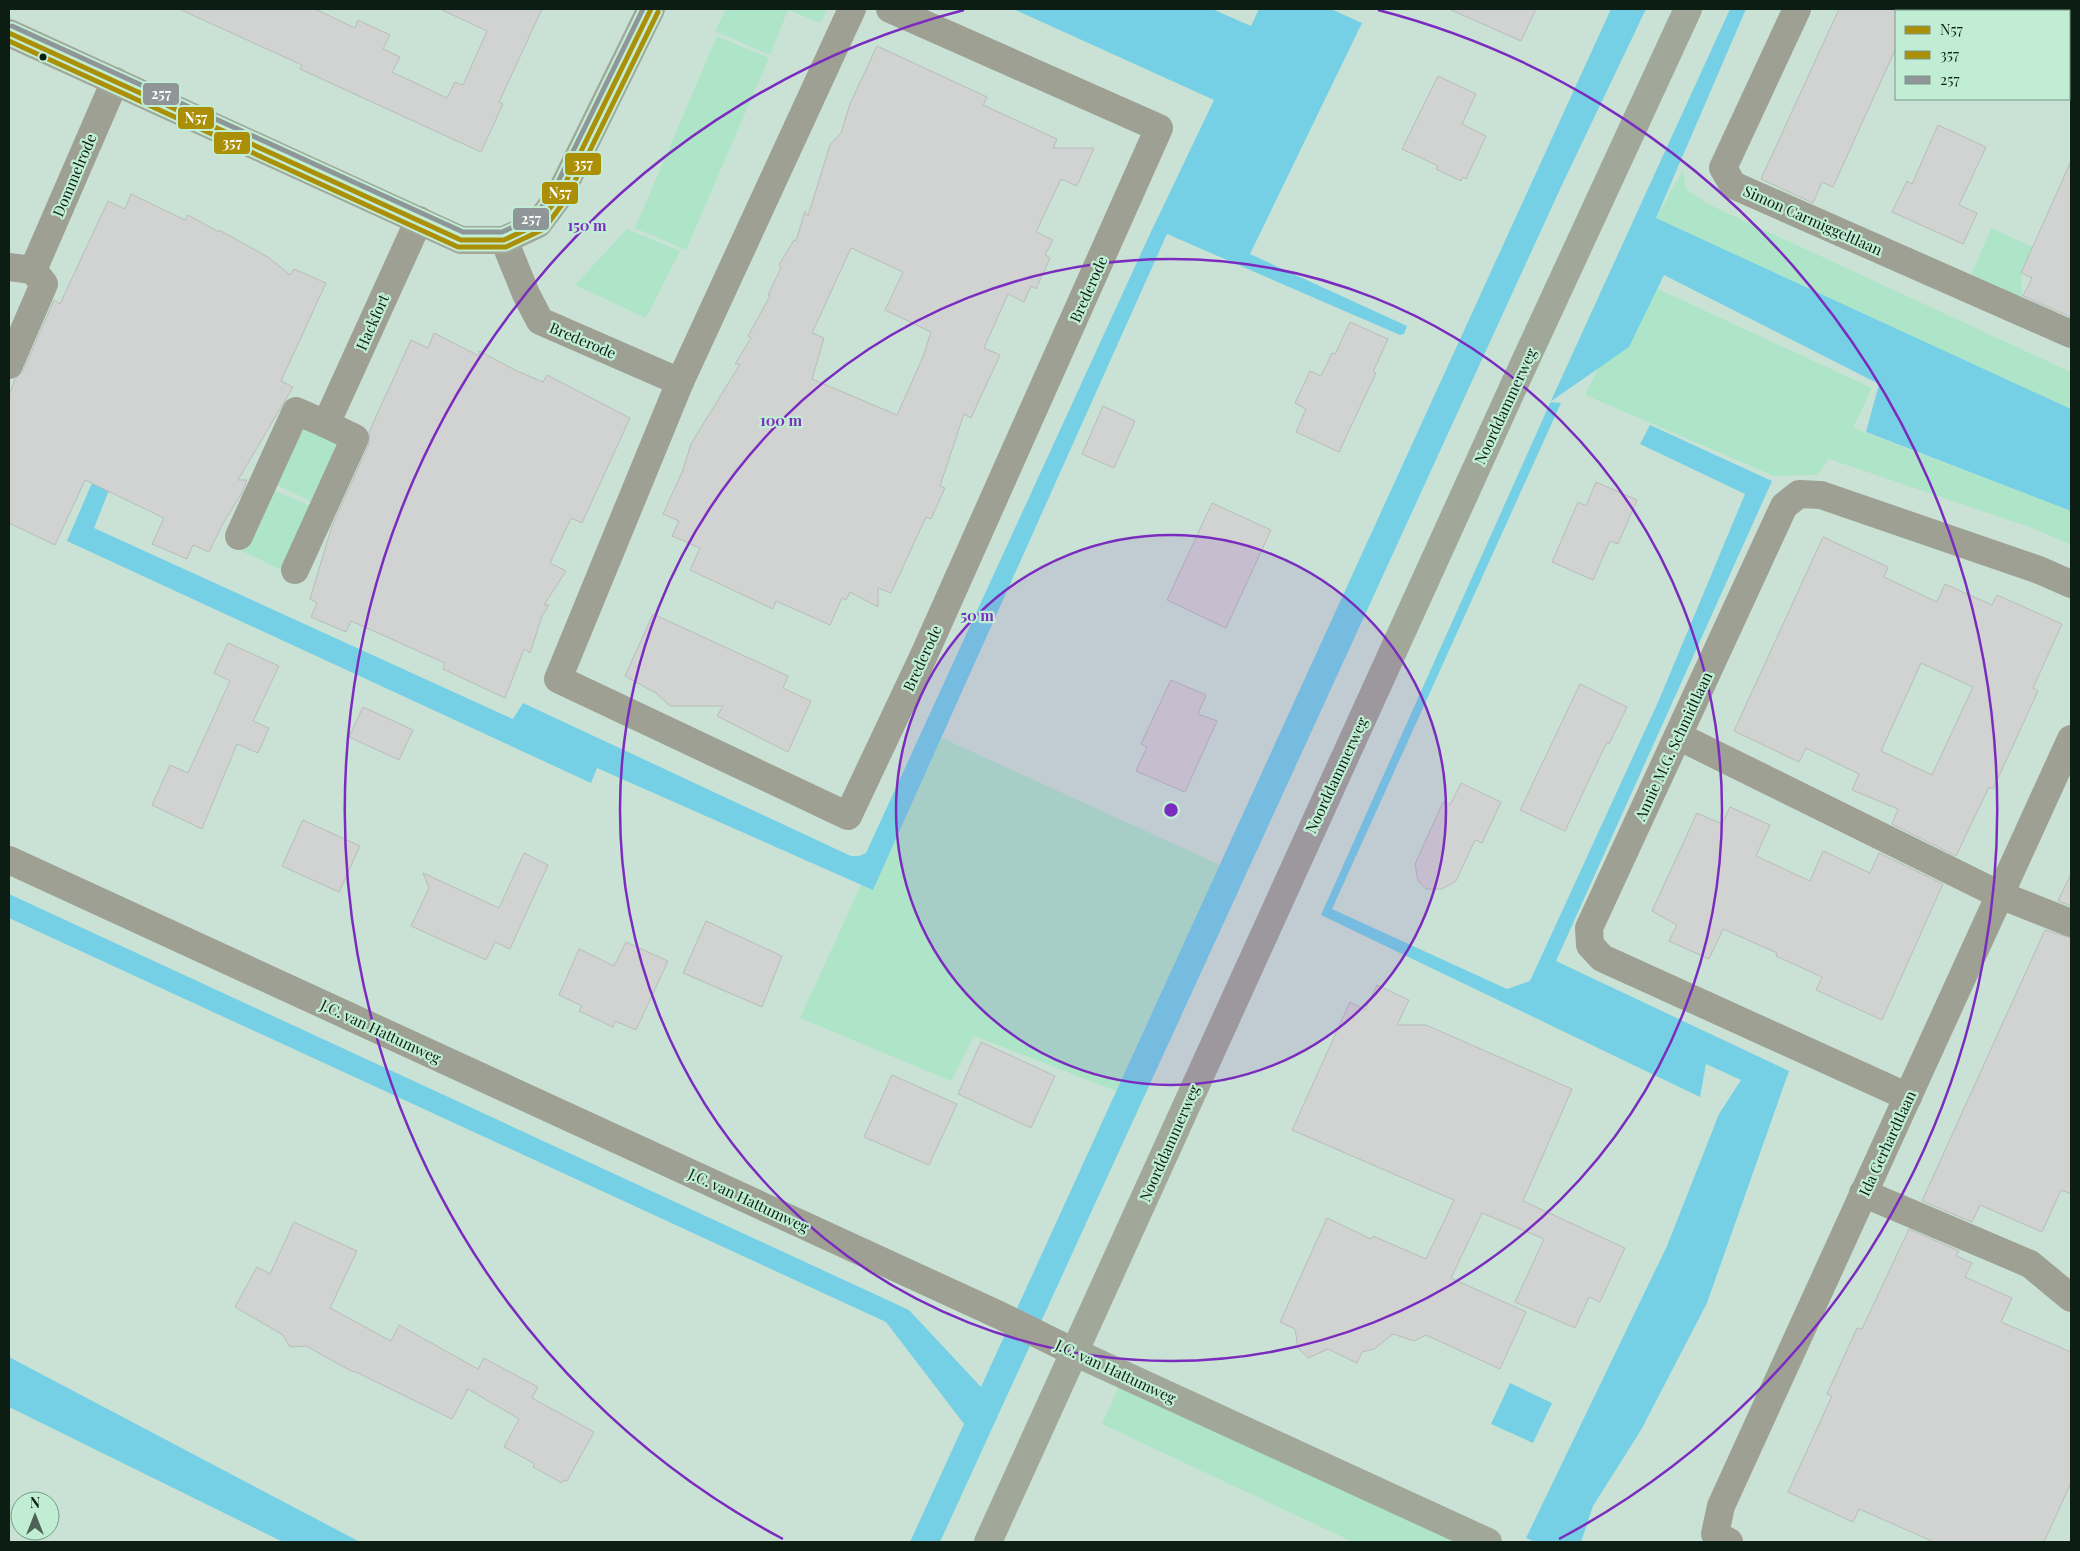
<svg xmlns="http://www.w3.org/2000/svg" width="2080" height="1551" viewBox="0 0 2080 1551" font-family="'Playfair Display',serif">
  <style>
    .green { fill: #aee5c8 }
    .water { fill: #76d0e5 }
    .building { fill: #d1d3d2; stroke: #b8bcbb; fill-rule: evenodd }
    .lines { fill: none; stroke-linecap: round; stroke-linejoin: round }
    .street { stroke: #9ea093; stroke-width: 28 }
    .secondary { stroke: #a1a89a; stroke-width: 28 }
    .bus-1-casing { stroke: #c0edd4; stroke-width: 9 }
    .bus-2-casing { stroke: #c0edd4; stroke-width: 9 }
    .bus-3-casing { stroke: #c0edd4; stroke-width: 9 }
    .bus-1 { stroke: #aa8f07; stroke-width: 5 }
    .bus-2 { stroke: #aa8f07; stroke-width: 5 }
    .bus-3 { stroke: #8e9698; stroke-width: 5 }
    .ring { fill: none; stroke: #7b2cbf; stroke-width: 2.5 }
    .bus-dot { fill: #0c1d14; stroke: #c0edd4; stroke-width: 2 }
    .labels { text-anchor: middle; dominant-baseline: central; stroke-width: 4.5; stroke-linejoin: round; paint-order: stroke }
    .street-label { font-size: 15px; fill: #0c1d14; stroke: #c0edd4 }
    .centre { fill: #7b2cbf; stroke: #c0edd4; stroke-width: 2.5 }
    .ring-label { font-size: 15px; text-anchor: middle; font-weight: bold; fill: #7b2cbf; stroke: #c0edd4; stroke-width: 4.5; stroke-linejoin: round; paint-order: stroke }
    .line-badge { stroke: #c0edd4; stroke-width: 2 }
    .badge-label { font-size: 14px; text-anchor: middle; font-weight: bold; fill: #fff }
  </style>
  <rect width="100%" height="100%" fill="#cae2d5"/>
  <g class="green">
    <polygon points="726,9 827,9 821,23 788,10 770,55 715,31"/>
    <polygon points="717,36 769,58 686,250 635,228"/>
    <polygon points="1683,170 1686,189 1708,204 2071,372 2071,409 1656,218"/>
    <polygon points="1991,228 2033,247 2021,273 2022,298 1971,275"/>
    <polygon points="627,229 680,251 646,318 575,285"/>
    <polygon points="1641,281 1872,388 1853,428 2071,511 2071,545 2035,529 1829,459 1817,475 1774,476 1585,395"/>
    <polygon points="298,416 349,440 319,505 268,481"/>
    <polygon points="264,486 318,509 289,574 238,549"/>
    <polygon points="931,733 1220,865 1116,1091 974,1036 951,1081 800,1018"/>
    <polygon points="1119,1386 1455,1542 1353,1542 1102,1424"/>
  </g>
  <g class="water">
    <polygon points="1013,9 1212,9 1251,26 1259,9 1331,9 1362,23 1250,254 1407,326 1404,334 1400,335 1167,234 873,890 597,768 591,783 67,541 95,476 9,436 9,414 119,465 94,528 513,719 523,703 851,856 859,856 866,853 1149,236 1214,100"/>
    <polygon points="1611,9 1646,9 1561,187 940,1542 910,1542 964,1424 886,1322 9,918 9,894 909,1310 981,1387"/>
    <polygon points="1730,9 1746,9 1656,218 2071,409 2071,511 1866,432 1879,384 1664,275 1629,347 1550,402 1561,403 1332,909 1507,989 1530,981 1659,700 1745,494 1640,444 1650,425 1772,481 1556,961 1789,1071 1707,1303 1641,1430 1593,1506 1581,1542 1535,1542 1526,1538 1667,1246 1719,1114 1741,1080 1706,1064 1700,1097 1321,915 1550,403"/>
    <polygon points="9,1357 360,1542 283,1542 9,1407"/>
    <polygon points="1510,1383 1552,1403 1533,1443 1491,1424"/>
  </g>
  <g class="building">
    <polygon points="179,9 315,9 355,28 358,20 390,35 383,49 400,57 392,72 447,98 455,82 463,85 487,31 440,9 542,9 499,102 503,104 481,152 300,69 302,65"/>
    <polygon points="1449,9 1536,9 1521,41"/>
    <polygon points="1839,9 1908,9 1906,11 1896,11 1896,48 1833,187 1822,182 1813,203 1761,179"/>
    <path d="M877,46L987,97L983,105L1057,139L1053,148H1094L1077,186L1061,179L1036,232L1053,240L1045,255L1050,258L1036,289L1031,286L1024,302L1008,294L984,348L1000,355L971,418L964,414L940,486L945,488L931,519L926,517L891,593L878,588V607L850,592L846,600L842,598L830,625L776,601L773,609L690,570L700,548L672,536L679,521L663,514L683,470L691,444L740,364H735L751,338L748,336L770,296L768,295L781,268L779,265L794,240L796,241L805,211L808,216L830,145L841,133L850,104ZM851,248L903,272L885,310L931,332L923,357L897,415L812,379L824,338L812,333Z"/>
    <polygon points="1438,76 1476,94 1462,124 1486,136 1466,179 1463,177 1461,181 1436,169 1438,166 1402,149"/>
    <polygon points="1938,125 1986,147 1959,205 1977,213 1963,244 1892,212 1907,181 1912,184"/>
    <polygon points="2071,161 2071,317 2023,296 2032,278 2021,273"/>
    <polygon points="131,194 185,220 188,215 217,231 221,231 268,257 290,275 294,269 326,283 281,381 293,387 238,480 247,480 242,493 221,527 209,552 193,545 187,559 152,544 164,518 85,480 55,545 9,523 9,396 15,379 23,371 54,300 60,304 108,201 125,209"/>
    <polygon points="1350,322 1388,339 1373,372 1376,373 1339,452 1296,432 1306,409 1295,403 1310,371 1321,376 1332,353 1335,354"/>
    <polygon points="434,333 479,356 479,351 515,370 543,382 547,375 630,418 582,523 571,518 550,563 566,571 544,605 549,605 542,616 530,653 524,649 505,698 443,669 445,663 351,621 346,632 311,617 317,603 310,599 332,526 369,444 369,432 411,340 428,348"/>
    <polygon points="1103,406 1135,421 1114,468 1082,454"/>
    <polygon points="1596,482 1637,500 1618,544 1610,541 1593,580 1552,562 1578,502 1586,506"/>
    <polygon points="1212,503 1271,530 1226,628 1167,600"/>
    <path d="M1823,537L1888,567L1884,577L1937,602L1945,584L1992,605L1997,595L2062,624L2033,688L2038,691L1993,789L1989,787L1956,856L1892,824L1898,809L1852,790L1859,774L1806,748L1799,762L1734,731ZM1921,663L1973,687L1932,775L1881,751Z"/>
    <polygon points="653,614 788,676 783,688 811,701 788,752 717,716 723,706 670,706 656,693 625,676"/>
    <polygon points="228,643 279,666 253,721 269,728 258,753 237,744 202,829 152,805 170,765 188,773 230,681 214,673"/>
    <polygon points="1171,680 1206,695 1198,714 1217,721 1185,792 1136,771 1147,747 1141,744"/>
    <polygon points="1580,684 1627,707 1609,744 1607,742 1565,831 1520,810"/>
    <polygon points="363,707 413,730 399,760 349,737"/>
    <polygon points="1461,783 1501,802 1482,843 1475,840 1456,881 1442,889 1426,889 1418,881 1415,864 1443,802 1450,805"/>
    <polygon points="1730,807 1770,825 1756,856 1810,881 1823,851 1870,873 1879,853 1943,884 1882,1020 1816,990 1822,977 1776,956 1777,953 1723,929 1709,959 1669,941 1677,925 1652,911 1697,813 1722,824"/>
    <polygon points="303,820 360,846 339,892 282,866"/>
    <polygon points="524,853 548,865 510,949 495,942 486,960 411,926 429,888 423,873 499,908"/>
    <polygon points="2071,874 2071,906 2058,901"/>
    <polygon points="706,921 782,956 762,1007 683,973"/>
    <polygon points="2045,930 2071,938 2071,1194 2061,1190 2042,1232 1980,1205 1972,1222 1922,1201"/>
    <polygon points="626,942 668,961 636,1030 615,1021 613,1027 579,1011 582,1006 559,995 579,949 614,966"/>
    <polygon points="1377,985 1409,1000 1397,1025 1426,1025 1572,1089 1523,1201 1625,1248 1600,1302 1589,1297 1575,1328 1515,1302 1544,1239 1482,1213 1451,1278 1526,1312 1500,1369 1426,1335 1414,1341 1393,1334 1374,1349 1362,1352 1357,1363 1328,1349 1308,1358 1298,1348 1295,1329 1280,1322 1327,1218 1371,1239 1373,1236 1426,1259 1454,1200 1292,1130 1350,1002 1365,1010"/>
    <polygon points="981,1042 1055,1076 1031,1128 958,1094"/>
    <polygon points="892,1075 957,1104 929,1165 864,1137"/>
    <polygon points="294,1222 357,1251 330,1308 391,1341 399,1325 478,1369 484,1358 538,1387 532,1398 594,1432 567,1481 564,1480 562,1483 533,1467 535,1464 504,1447 519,1419 468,1389 452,1419 354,1371 353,1372 306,1346 290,1347 283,1335 235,1307 257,1267 270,1274"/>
    <polygon points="1909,1229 1959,1251 1956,1256 1972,1263 1965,1277 2012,1298 2001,1322 2071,1352 2071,1483 2044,1542 1934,1542 1859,1509 1853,1522 1788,1492 1832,1396 1827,1394 1857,1328 1862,1329"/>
  </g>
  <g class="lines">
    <g class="street">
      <polyline points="1797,9 1723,168 1733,185 2071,334"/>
      <polyline points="504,240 526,294 540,321 680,382 852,9"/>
      <polyline points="9,267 33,270 115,81"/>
      <polyline points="9,365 44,284 33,270"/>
      <polyline points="680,382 558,679 848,816 924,655 1159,128 890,9"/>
      <polyline points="239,536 296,411 326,424"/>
      <polyline points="295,570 355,438 326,424 419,220"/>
      <polyline points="1678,736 2000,895 2071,923"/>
      <polyline points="9,860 999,1315 1074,1352"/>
      <polyline points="1908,1097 1602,958 1590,945 1589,928 1784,506 1799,494 1821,495 2039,570 2071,584"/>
      <polyline points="1863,1193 2030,1264 2071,1298"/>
      <polyline points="1729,1542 1715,1534 1721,1506 2071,739"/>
    </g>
    <g class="secondary">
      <polyline points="9,33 461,240 504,240 538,224 559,196 651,9"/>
      <polyline points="1074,1352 1488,1542"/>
      <polyline points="988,1542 1516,381 1688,9"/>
    </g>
    <g class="bus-1-casing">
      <polyline id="bus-1" points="9,33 461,240 504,240 538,224 559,196 651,9"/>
    </g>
    <g class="bus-2-casing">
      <polyline id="bus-2" points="9,41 458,247 506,247 544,229 566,199 658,12"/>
    </g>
    <g class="bus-3-casing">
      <polyline id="bus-3" points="12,26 463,232 502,232 533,218 553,192 643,9"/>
    </g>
    <use href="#bus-1" class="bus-1"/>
    <use href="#bus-2" class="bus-2"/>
    <use href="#bus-3" class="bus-3"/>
  </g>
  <circle cx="1171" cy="810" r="275" fill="#7b2cbf" fill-opacity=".12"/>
  <g class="ring">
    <circle cx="1171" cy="810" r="275"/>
    <circle cx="1171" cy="810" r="551"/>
    <path d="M783 1539A826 826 0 0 1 964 10M1378 10A826 826 0 0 1 1559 1539"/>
  </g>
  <circle class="bus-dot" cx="43" cy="57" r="4.5"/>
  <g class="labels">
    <g class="street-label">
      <text transform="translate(74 175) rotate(-67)">Dommelrode</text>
      <text transform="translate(1813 220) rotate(24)">Simon Carmiggeltlaan</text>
      <text transform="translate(1088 289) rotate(-66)">Brederode</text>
      <text transform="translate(372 322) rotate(-66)">Hackfort</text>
      <text transform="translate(583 340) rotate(23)">Brederode</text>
      <text transform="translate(1505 406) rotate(-65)">Noorddammerweg</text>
      <text transform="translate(922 658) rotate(-65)">Brederode</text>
      <text transform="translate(1673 746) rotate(-65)">Annie M.G. Schmidtlaan</text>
      <text transform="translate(1336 775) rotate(-65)">Noorddammerweg</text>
      <text transform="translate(381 1031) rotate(25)">J.C. van Hattumweg</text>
      <text transform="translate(1169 1143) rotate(-66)">Noorddammerweg</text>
      <text transform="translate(1887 1143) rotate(-65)">Ida Gerhardtlaan</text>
      <text transform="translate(749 1200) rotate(25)">J.C. van Hattumweg</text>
      <text transform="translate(1116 1371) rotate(25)">J.C. van Hattumweg</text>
    </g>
  </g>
  <circle cx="1171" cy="810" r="8" class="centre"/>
  <g class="ring-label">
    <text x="587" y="231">150 m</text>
    <text x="781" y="426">100 m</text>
    <text x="977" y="621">50 m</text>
  </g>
  <g class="line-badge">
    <rect x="142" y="82" width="38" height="24" rx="5" fill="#8e9698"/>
    <rect x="177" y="106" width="38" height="24" rx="5" fill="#aa8f07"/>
    <rect x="213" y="131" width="38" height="24" rx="5" fill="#aa8f07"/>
    <rect x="564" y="152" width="38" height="24" rx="5" fill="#aa8f07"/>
    <rect x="541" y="181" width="38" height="24" rx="5" fill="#aa8f07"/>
    <rect x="512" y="207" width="38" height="24" rx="5" fill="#8e9698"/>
  </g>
  <g class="badge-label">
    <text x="161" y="99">257</text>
    <text x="196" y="123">N57</text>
    <text x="232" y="148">357</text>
    <text x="583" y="169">357</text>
    <text x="560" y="198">N57</text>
    <text x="531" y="224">257</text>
  </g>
  <rect width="2080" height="1551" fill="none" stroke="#0c1d14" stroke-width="20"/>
  <rect x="1895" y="10" width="175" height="90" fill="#c0edd4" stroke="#789a87"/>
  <rect x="1905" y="26" width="25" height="8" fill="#aa8f07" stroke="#789a87"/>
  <text x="1940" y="35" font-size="15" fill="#0c1d14">N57</text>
  <rect x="1905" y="51" width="25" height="8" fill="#aa8f07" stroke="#789a87"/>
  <text x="1940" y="60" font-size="15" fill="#0c1d14">357</text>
  <rect x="1905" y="76" width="25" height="8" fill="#8e9698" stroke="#789a87"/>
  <text x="1940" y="85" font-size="15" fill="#0c1d14">257</text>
  <g transform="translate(35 1516)"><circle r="24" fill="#c0edd4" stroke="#789a87"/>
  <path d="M0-4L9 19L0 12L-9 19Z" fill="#4e6258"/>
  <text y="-8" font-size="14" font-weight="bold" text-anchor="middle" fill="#0c1d14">N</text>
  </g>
</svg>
